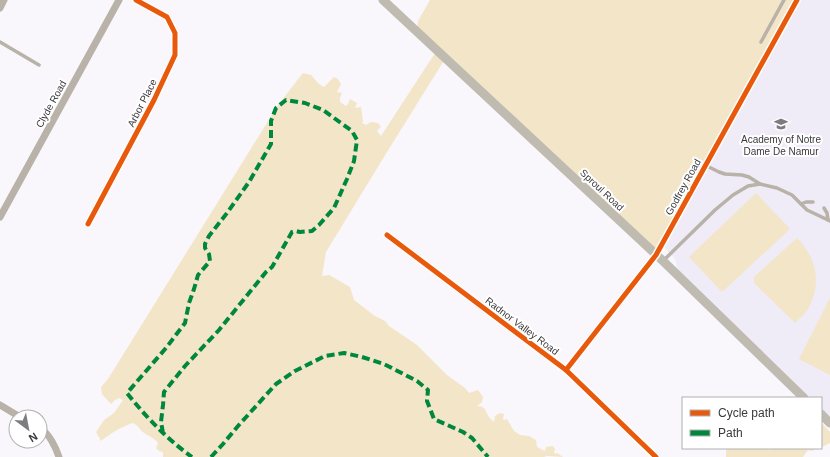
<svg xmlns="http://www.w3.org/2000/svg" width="830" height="457" viewBox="0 0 830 457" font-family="Helvetica,sans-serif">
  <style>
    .built { fill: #efebf7 }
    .green { fill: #f2e5c8 }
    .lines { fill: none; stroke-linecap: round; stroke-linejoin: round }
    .service { stroke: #b8b2a8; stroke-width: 3.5 }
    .minor { stroke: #b8b2a8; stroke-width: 7 }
    .secondary { stroke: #c0bbb1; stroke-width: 9 }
    .quiet { stroke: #00873e; stroke-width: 4; stroke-dasharray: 8 4; stroke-linecap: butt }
    .cycleway-casing { stroke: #fff; stroke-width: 8 }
    .cycleway { stroke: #e8590c; stroke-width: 5 }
    .labels { text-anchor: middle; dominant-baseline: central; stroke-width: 4; stroke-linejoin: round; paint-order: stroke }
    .street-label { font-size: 10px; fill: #3a393d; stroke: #fff }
    .poi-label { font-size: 10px; fill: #3a393d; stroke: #fff }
  </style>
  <rect width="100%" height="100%" fill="#f9f7fc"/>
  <polygon class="built" points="800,0 830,0 830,416 821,408 821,398 811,398 678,270 675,259 664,247"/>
  <g class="green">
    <path d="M430,0H797L656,255L445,59L387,152L326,252L322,276L329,275L350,287L354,300L375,316L385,321L389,326L417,345L447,375L465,388L469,393L478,390L483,397L482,402L477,406C486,406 485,411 489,417C490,419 493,420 494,422L495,416C498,414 500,412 504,414L503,419L504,420L507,419L514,431L520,435L529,436L536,440L537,447L545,451L546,447L553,446L555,449L554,452L555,454L557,453L563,457L547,456L544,457H163V452L159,451L156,448L158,443C154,438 149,436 144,433C140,430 138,425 133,423C121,427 111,433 101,441L96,432L104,420L114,413L123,400L119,398L115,400L111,404L102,394L101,387L108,379L278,105L303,73L311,75L319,84L324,87L334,77L338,79L341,84L337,92L342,93L340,98V102L346,106L348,104L350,99L357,103L355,108L361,107L363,121L362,123L366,125L371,122L378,123L381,127L377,131L381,136L437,50L417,31L418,21Z"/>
    <polygon points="756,193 790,229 722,292 689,257"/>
    <path d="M797,238C816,257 822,283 809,307C806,313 800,318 795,323L754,283V277Z"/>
    <polygon points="830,298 830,375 799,359"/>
    <polygon points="821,422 830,432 830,443 822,447 821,445"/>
    <polygon points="728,448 765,448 770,450 773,448 814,448 813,451 808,450 803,457 726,457 726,451"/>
  </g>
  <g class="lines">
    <g class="service">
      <polyline points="0,42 39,65"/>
      <polyline points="761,42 784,0"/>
      <polyline points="705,165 719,172 725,174 742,175 749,177 760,184 777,188 792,195 807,210 830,221"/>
      <polyline points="801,204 806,202 813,202"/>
      <polyline points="824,208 827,213 828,220"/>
      <polyline points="664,260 715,210 733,195 748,186 760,184"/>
    </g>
    <g class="minor">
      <polyline points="0,8 4,0"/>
      <polyline points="0,217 119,0"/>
      <polyline points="88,224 154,100 175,55 175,33 167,17 136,0"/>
      <polyline points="387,235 566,370 656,457"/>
      <polyline points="566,370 656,255 797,0"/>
      <polyline points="0,405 20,417"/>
      <path d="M40,428C49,433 56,448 59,457"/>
    </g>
    <g class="secondary">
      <polyline points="383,0 663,261 804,398"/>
      <polyline points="821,414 830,423"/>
    </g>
    <g class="quiet">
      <path d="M163,433L161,422L163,405L164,392L185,366L219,330L266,272L272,267L292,232L296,231L300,232L312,231L319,225L334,208L347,179L354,161L357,140L352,131L323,110L305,103L286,100L276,108L271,121V144L249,182L227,213L209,236L205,244V248L209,254L210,261L198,275L194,289L189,303L185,323L166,348L127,393C146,417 167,439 192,457"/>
      <polyline points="211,457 223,444 238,426 276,384 295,371 325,356 344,353 362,357 384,364 417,381 428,390 427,401 434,419 463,432 472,438 488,457"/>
    </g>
    <g class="cycleway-casing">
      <g id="cycleway">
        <polyline points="88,224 154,100 175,55 175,33 167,17 136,0"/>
        <polyline points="387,235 566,370 656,457"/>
        <polyline points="566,370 656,255 797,0"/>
      </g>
    </g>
    <use href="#cycleway" class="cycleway"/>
  </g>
  <defs>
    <g id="school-bare" transform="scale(1.08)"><path d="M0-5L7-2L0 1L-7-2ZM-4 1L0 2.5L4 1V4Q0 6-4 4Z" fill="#7d7c80" stroke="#fff" stroke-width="2.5" paint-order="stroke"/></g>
  </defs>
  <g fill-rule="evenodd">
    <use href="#school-bare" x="781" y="124"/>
  </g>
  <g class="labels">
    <g class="street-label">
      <text transform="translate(142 103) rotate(-63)">Arbor Place</text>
      <text transform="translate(51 104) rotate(-61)">Clyde Road</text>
      <text transform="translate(683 187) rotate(-61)">Godfrey Road</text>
      <text transform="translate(602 190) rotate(43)">Sproul Road</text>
      <text transform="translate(522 326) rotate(37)">Radnor Valley Road</text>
    </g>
    <g class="poi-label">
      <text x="781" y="139">Academy of Notre<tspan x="781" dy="12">Dame De Namur</tspan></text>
    </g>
  </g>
  <rect x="682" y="397" width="140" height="52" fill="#ffffff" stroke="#b0b0b1"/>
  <rect x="690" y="410" width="20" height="6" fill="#e8590c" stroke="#b0b0b1"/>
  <text x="718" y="417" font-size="12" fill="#3a393d">Cycle path</text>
  <rect x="690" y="430" width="20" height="6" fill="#00873e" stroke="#b0b0b1"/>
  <text x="718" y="437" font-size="12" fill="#3a393d">Path</text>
  <g transform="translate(28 429) rotate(148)"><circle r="19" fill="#ffffff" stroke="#b0b0b1"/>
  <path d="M0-3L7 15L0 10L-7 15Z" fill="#7d7c80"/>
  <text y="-6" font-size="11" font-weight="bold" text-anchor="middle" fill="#3a393d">N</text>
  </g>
</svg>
